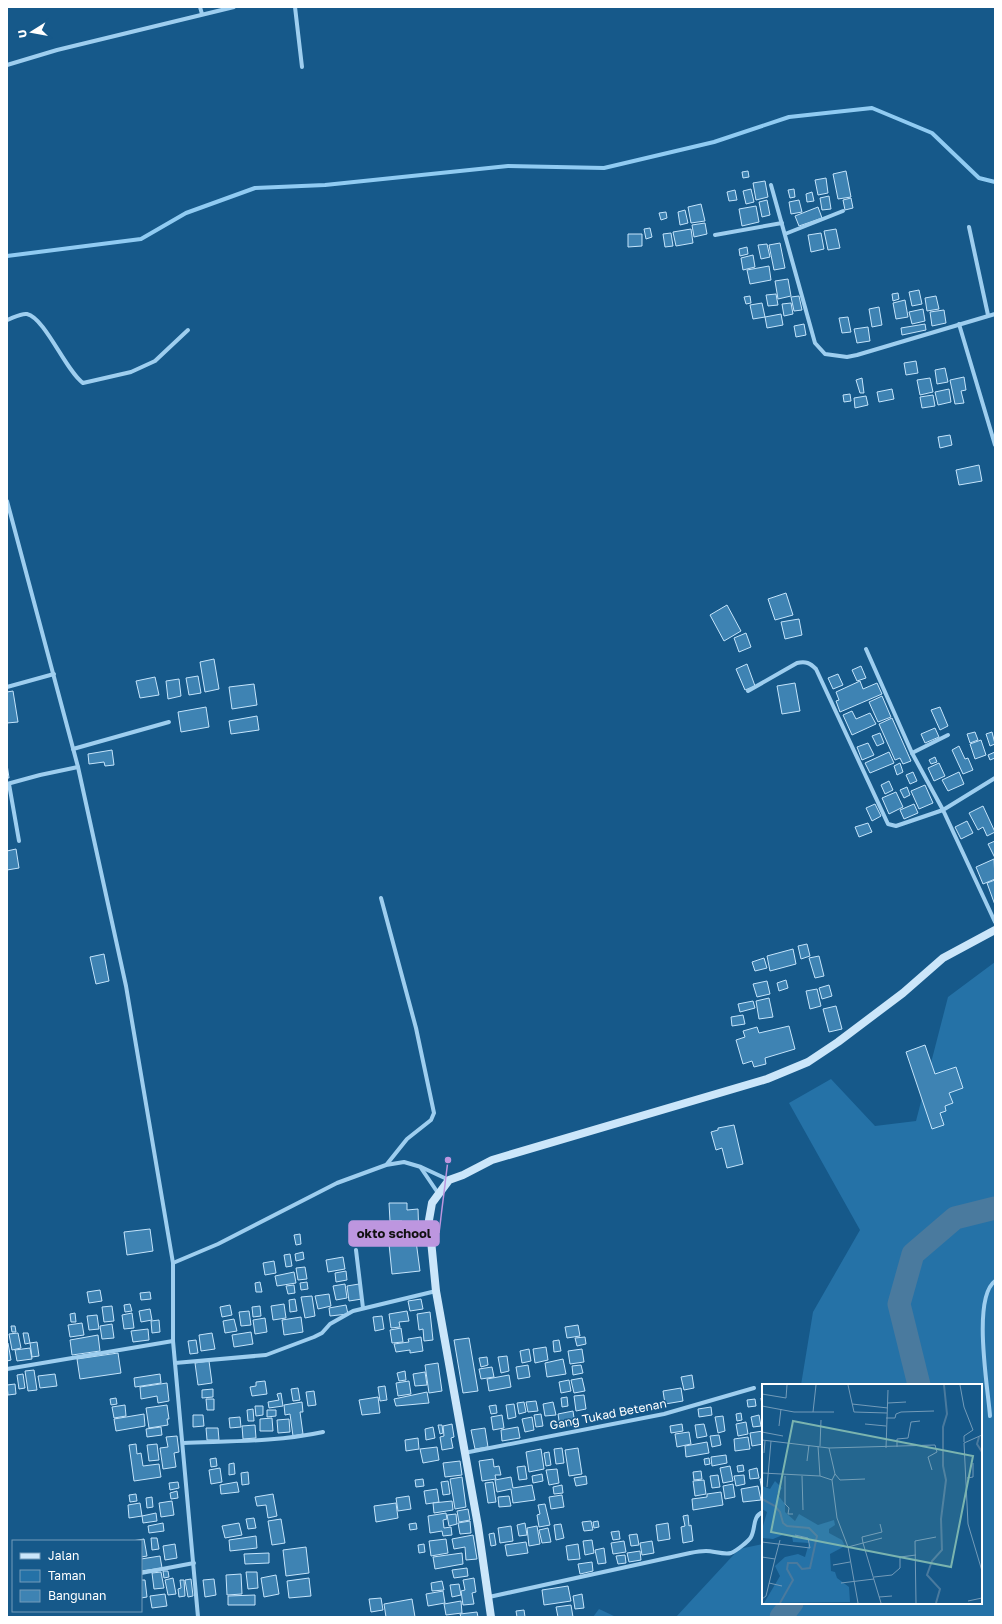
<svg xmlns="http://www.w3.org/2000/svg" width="1002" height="1624" viewBox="0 0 1002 1624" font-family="'Golos Text',sans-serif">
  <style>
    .green { fill: #2572a7 }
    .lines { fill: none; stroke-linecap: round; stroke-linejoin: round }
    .stream { stroke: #90cbf2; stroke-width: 4 }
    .river { stroke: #4a7a9e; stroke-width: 23 }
    .building { fill: #3e83b3; stroke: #c4e4fb }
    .street { stroke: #9eceef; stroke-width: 4 }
    .secondary { stroke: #cbe6fa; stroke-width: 8 }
    .labels { text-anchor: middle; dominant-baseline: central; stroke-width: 3; stroke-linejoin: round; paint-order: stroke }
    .street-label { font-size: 12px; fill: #fff; stroke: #16598a }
    .inset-river { fill: none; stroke: #4a7a9e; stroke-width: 2 }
    .inset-road { fill: none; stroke: #739bb9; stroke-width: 1 }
    .view { fill: #7bb4af; fill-opacity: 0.15; stroke: #7bb4af; stroke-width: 2 }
    .inset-edge { fill: none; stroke: #fff; stroke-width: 2 }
    .leader { fill: none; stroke: #bd96df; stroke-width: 1.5 }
    .callout-dot { fill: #bd96df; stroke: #16598a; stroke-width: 1.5 }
    .callout { fill: #bd96df; stroke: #bd96df; stroke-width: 1.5 }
    .callout-label { font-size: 13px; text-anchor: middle; font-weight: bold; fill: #111 }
  </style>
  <rect width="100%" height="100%" fill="#16598a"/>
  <g class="green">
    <polygon points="995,962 995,1617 676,1617 739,1549 763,1544 763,1603 981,1603 981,1385 801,1385 813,1312 860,1230 789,1103 831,1079 875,1126 916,1121 948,997"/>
    <polygon points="599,1609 616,1617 593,1617"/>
  </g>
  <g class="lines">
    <polyline class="stream" points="7,256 141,239 186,213 255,188 325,185 508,166 604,168 714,142 789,117 872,108 932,133 979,178 995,182"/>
    <g class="river">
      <polyline points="919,1385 899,1304 913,1254 955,1218 995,1208"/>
      <polyline points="781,1617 792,1603"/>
    </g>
  </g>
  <g class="building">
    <polygon points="748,171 749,177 743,178 742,172"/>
    <polygon points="846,171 851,197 838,199 833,174"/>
    <polygon points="826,178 828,193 818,195 815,180"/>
    <polygon points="765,181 768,197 756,200 753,183"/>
    <polygon points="751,189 754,202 746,204 743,191"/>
    <polygon points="794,189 795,197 790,198 788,190"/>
    <polygon points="735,190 737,200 729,201 727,192"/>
    <polygon points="812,192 814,201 807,202 806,194"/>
    <polygon points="829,196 831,209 822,210 820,198"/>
    <polygon points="851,198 853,208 845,210 843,200"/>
    <polygon points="767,200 770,215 762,217 759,202"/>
    <polygon points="799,200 802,212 791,214 789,202"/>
    <polygon points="701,204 705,221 691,223 688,207"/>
    <polygon points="756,206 759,222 742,226 739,209"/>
    <polygon points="818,207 822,218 799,226 795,216"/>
    <polygon points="685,210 688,223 680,225 678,212"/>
    <polygon points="666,212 667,218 661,220 659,213"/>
    <polygon points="705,223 707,234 694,237 692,225"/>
    <polygon points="650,228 652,237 646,239 644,229"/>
    <polygon points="691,229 693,243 676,246 673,232"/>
    <polygon points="836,229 840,248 828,250 824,231"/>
    <polygon points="671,233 673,246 665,247 663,234"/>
    <polygon points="821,233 824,249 811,252 808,235"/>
    <polygon points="628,234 642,234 642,246 628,247"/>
    <polygon points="780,243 785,268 774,270 769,245"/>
    <polygon points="767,244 770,257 761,259 758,245"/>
    <polygon points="747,247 748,254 740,256 739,249"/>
    <polygon points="753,255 755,267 743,270 741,258"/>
    <polygon points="769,266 771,280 750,284 747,270"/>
    <polygon points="788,279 791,296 778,299 775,281"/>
    <polygon points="919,290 922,304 912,306 909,292"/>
    <polygon points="898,293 899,299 893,301 892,294"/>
    <polygon points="776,294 778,305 768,306 766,295"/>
    <polygon points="750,296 751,303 746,304 744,297"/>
    <polygon points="799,296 802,310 794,311 791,297"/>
    <polygon points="936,296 939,309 927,311 925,298"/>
    <polygon points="905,300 908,317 896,319 893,303"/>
    <polygon points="762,303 765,317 753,319 750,305"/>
    <polygon points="791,303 793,314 784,316 782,304"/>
    <polygon points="879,307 882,325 872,327 869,309"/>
    <polygon points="923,309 925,321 912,324 909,312"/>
    <polygon points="944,310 946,323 932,326 930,312"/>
    <polygon points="781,314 783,325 767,328 765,317"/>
    <polygon points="848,317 851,332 842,333 839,318"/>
    <polygon points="804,324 806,335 796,337 794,326"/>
    <polygon points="925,324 926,330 902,335 901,328"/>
    <polygon points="868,327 870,341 857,343 854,329"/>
    <polygon points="916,361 918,373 906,375 904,363"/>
    <polygon points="945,368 948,382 937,384 935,370"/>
    <polygon points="964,377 966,390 961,391 964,403 955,404 950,380"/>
    <polygon points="862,378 864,393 860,393 856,380"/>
    <polygon points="930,378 933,392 920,395 917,380"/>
    <polygon points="892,389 894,399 879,402 877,392"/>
    <polygon points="949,389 951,402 938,405 935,392"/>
    <polygon points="850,394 851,401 844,402 843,395"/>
    <polygon points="933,395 935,406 922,408 920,397"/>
    <polygon points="866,396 868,405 855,408 854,398"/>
    <polygon points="950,435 952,445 940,448 938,437"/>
    <polygon points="979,465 982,481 959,485 956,470"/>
    <polygon points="786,593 793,615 775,620 768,599"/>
    <polygon points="727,605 741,631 724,641 710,615"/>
    <polygon points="799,619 802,635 785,639 781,622"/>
    <polygon points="746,633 751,647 739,652 734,638"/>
    <polygon points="214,659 219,689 205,692 200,662"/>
    <polygon points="747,664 755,686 745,690 736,669"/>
    <polygon points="861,666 866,678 857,681 852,670"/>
    <polygon points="838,674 843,685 833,689 828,678"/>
    <polygon points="198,676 201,693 189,695 186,678"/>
    <polygon points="155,677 159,695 140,698 136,681"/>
    <polygon points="179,679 181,696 168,699 166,681"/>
    <polygon points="860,681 863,689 877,683 882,694 840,712 836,701 839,700 836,692"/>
    <polygon points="795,683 800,711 782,714 777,686"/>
    <polygon points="254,684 257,705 232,709 229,687"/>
    <polygon points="13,691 18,722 7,723 7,692"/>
    <polygon points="882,696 891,717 878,722 869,702"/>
    <polygon points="206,707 209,727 181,732 178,712"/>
    <polygon points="940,707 948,726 940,730 931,710"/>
    <polygon points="852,711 856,719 870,713 876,724 852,735 843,715"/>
    <polygon points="257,716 259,730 231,734 229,721"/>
    <polygon points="892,718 911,761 903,764 900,758 895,760 879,724"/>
    <polygon points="935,728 939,737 925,743 921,734"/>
    <polygon points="975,732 978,740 970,743 967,734"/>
    <polygon points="992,732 995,744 990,746 986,734"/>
    <polygon points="880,733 884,743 877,746 872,736"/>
    <polygon points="981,740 986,755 975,759 970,744"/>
    <polygon points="868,743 874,755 862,760 857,747"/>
    <polygon points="959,746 965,759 968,758 973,770 963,774 952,750"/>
    <polygon points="112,750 114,765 105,766 104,762 89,764 88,754"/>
    <polygon points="889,752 894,763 870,773 865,763"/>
    <polygon points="995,752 995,758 990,760 988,755"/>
    <polygon points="935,757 937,762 931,764 929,760"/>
    <polygon points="900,763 903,772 897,775 894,766"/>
    <polygon points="939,763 945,776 934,781 928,768"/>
    <polygon points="7,764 9,778 7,778"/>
    <polygon points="913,772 917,781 910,784 906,775"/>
    <polygon points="959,772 964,784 948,791 942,780"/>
    <polygon points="889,781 893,790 885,794 881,785"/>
    <polygon points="925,785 933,803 919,809 911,791"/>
    <polygon points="907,787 910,795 904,798 900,790"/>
    <polygon points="896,792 903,807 889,814 882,798"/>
    <polygon points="875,804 881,816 872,821 866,808"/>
    <polygon points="914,804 918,813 904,819 900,810"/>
    <polygon points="983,806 995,832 987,836 983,827 978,830 969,813"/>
    <polygon points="967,821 973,833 961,839 955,827"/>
    <polygon points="868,823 872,832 859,837 855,827"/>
    <polygon points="995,841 995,858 988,844"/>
    <polygon points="16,849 19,868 7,870 7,851"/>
    <polygon points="994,859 995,879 983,884 976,867"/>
    <polygon points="995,880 995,905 987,883"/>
    <polygon points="807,944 810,956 801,959 798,946"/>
    <polygon points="793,949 796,964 770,971 767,956"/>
    <polygon points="104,954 109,981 96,984 90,957"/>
    <polygon points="819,956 824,976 815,978 809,958"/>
    <polygon points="764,958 767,968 755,971 752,962"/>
    <polygon points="786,980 788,988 779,991 777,983"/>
    <polygon points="767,981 770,994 757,997 753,984"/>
    <polygon points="829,985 832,996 822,999 819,988"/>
    <polygon points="817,989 821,1006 810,1009 806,991"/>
    <polygon points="769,998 773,1017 759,1019 756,1001"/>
    <polygon points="753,1001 755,1008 740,1012 738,1004"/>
    <polygon points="836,1006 842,1029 829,1032 823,1009"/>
    <polygon points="743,1015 745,1024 732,1026 731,1017"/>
    <polygon points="789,1026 795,1049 765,1058 766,1064 754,1067 752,1061 743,1064 736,1040 745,1037 743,1031 757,1027 759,1033"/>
    <polygon points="925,1045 935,1074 956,1067 963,1088 949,1093 953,1103 945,1106 946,1111 940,1113 944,1125 932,1129 906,1052"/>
    <polygon points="734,1125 743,1164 727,1168 722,1148 716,1150 711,1132 718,1130 718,1128"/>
    <polygon points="389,1203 407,1203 407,1210 418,1209 419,1239 403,1240 402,1221 390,1221"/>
    <polygon points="150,1229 153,1251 127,1255 124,1232"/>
    <polygon points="300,1234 301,1244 296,1245 294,1235"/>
    <polygon points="416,1241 420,1271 392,1274 389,1244"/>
    <polygon points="303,1252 304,1259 296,1261 295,1254"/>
    <polygon points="290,1254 292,1266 286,1267 284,1255"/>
    <polygon points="343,1257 345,1269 328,1272 326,1260"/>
    <polygon points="274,1261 276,1273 265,1275 263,1263"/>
    <polygon points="305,1267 307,1279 298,1280 296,1268"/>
    <polygon points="346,1271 347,1280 336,1282 335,1273"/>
    <polygon points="294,1272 296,1283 277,1286 275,1276"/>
    <polygon points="260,1282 262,1292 256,1292 255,1283"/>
    <polygon points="307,1282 308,1289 301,1290 300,1283"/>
    <polygon points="345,1284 347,1298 336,1300 333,1286"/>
    <polygon points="359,1284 362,1299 349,1301 347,1286"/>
    <polygon points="294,1285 295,1293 288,1294 286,1286"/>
    <polygon points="100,1290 102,1301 89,1303 87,1292"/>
    <polygon points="150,1292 151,1299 141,1300 140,1293"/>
    <polygon points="329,1294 331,1306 318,1309 315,1296"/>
    <polygon points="312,1296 315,1316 305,1318 301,1297"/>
    <polygon points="295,1299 297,1311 290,1312 289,1300"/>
    <polygon points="421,1299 423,1309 410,1311 408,1301"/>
    <polygon points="130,1304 132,1311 125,1312 124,1305"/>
    <polygon points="284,1304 286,1318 273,1320 271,1306"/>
    <polygon points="230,1305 232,1315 222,1317 220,1307"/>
    <polygon points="346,1305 348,1314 330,1316 329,1308"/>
    <polygon points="112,1306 114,1321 104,1322 102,1307"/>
    <polygon points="260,1306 261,1316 253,1317 252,1307"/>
    <polygon points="150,1309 152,1320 141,1322 139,1311"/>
    <polygon points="249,1311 251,1325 241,1326 239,1312"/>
    <polygon points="407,1311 409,1321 399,1322 400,1327 391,1328 389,1314"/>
    <polygon points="430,1312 433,1340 424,1341 423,1329 419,1330 417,1314"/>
    <polygon points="75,1313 76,1322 71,1322 70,1314"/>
    <polygon points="132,1313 134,1328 124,1329 122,1315"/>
    <polygon points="97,1315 99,1329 89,1330 87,1316"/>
    <polygon points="382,1316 384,1329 375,1331 373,1317"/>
    <polygon points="301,1317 303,1332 284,1335 282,1320"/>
    <polygon points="265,1318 267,1332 255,1334 253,1320"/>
    <polygon points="234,1319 237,1331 225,1333 223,1321"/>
    <polygon points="159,1320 160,1332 152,1333 151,1321"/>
    <polygon points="82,1323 84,1335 70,1337 68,1325"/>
    <polygon points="112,1324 114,1338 102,1339 100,1326"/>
    <polygon points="578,1325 580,1336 567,1338 565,1327"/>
    <polygon points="11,1326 15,1326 16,1332 12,1332"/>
    <polygon points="401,1328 403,1342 392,1343 390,1330"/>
    <polygon points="148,1329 149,1340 133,1342 131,1331"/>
    <polygon points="251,1332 253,1344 234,1347 232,1335"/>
    <polygon points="18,1333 21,1348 12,1350 9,1334"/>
    <polygon points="23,1333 28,1333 30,1343 25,1344"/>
    <polygon points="212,1333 215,1349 201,1351 199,1335"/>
    <polygon points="98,1335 100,1351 72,1355 70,1340"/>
    <polygon points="421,1337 423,1351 410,1353 410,1350 396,1352 394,1344 409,1342 408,1339"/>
    <polygon points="585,1337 586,1344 577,1346 575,1338"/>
    <polygon points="469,1338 478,1391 463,1393 454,1340"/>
    <polygon points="196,1340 198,1353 190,1354 188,1341"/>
    <polygon points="559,1340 561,1351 554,1352 553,1341"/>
    <polygon points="37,1342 39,1356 32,1357 30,1343"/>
    <polygon points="8,1343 11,1360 7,1361 7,1344"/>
    <polygon points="546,1347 548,1360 535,1363 533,1349"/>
    <polygon points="30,1348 32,1359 17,1361 15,1350"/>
    <polygon points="529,1349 531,1361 522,1363 520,1351"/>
    <polygon points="582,1349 584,1362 570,1364 568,1351"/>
    <polygon points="118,1353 121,1373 80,1379 77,1359"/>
    <polygon points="507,1356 509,1371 501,1373 498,1357"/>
    <polygon points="487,1357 488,1365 481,1367 479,1358"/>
    <polygon points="563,1359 566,1374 547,1377 545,1363"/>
    <polygon points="209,1361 212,1383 198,1385 195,1363"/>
    <polygon points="438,1363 442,1391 429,1393 425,1365"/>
    <polygon points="528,1365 530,1377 518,1379 516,1367"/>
    <polygon points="581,1365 583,1373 573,1375 572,1366"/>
    <polygon points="492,1367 494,1377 481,1379 479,1369"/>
    <polygon points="34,1370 37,1390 28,1391 25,1371"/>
    <polygon points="405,1371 406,1380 399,1381 397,1373"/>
    <polygon points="425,1372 427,1385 415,1386 413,1374"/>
    <polygon points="23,1374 25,1388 19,1389 17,1375"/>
    <polygon points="55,1374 57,1386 40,1388 38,1376"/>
    <polygon points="160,1374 161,1383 135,1387 134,1378"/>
    <polygon points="509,1375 511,1387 489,1391 487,1379"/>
    <polygon points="692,1375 694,1388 684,1390 681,1377"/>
    <polygon points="582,1378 585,1391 574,1393 571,1380"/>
    <polygon points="569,1380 571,1391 561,1393 559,1382"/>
    <polygon points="265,1381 267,1394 252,1396 250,1387 256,1386 256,1382"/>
    <polygon points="409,1381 411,1394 398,1396 396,1383"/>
    <polygon points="167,1383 169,1401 158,1403 157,1396 141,1399 140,1387"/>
    <polygon points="15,1384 16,1394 8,1395 7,1385"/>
    <polygon points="385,1386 387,1400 380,1401 378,1387"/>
    <polygon points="298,1388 300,1400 293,1401 291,1389"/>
    <polygon points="681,1388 683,1401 665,1404 663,1391"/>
    <polygon points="213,1389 213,1397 202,1398 202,1390"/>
    <polygon points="314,1391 316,1405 308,1406 306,1392"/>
    <polygon points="427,1392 429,1403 396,1406 394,1399"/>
    <polygon points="281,1393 283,1406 269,1408 268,1402 279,1400 277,1394"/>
    <polygon points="584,1395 586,1409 576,1411 574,1396"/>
    <polygon points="378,1397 380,1413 362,1415 359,1400"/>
    <polygon points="567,1397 568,1406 562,1407 561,1398"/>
    <polygon points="116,1398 117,1404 111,1405 110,1399"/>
    <polygon points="761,1398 763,1398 763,1412"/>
    <polygon points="206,1399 214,1399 214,1410 207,1410"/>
    <polygon points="755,1399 756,1406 748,1407 747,1400"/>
    <polygon points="536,1401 538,1411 528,1412 526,1402"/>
    <polygon points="302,1402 303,1412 300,1412 303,1434 293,1436 290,1414 285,1415 284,1405"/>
    <polygon points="524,1402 526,1412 519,1414 517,1403"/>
    <polygon points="553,1402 556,1415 545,1416 543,1404"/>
    <polygon points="514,1404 516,1417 508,1419 506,1405"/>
    <polygon points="125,1405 126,1416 114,1418 112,1407"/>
    <polygon points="167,1405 169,1419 167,1419 168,1425 149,1428 146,1408"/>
    <polygon points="496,1405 497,1413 491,1414 489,1406"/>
    <polygon points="255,1406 263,1406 263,1415 256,1416"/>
    <polygon points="711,1407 712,1415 699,1417 698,1409"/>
    <polygon points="253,1409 254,1421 248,1421 247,1410"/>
    <polygon points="267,1410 276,1410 276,1416 267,1417"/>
    <polygon points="573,1411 575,1425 560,1427 558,1414"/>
    <polygon points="741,1413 742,1420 737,1421 736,1414"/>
    <polygon points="144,1414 145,1426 116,1431 114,1419"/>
    <polygon points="541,1414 543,1426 536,1427 534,1415"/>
    <polygon points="193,1415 203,1415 204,1426 193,1427"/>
    <polygon points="502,1415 504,1428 493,1430 491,1417"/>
    <polygon points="759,1415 761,1426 753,1427 751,1417"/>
    <polygon points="723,1416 725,1431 718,1433 715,1417"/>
    <polygon points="240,1417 241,1427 230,1428 229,1418"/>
    <polygon points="532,1417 534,1430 525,1432 522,1419"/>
    <polygon points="272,1418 273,1431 260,1431 260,1419"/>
    <polygon points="289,1419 290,1432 278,1433 277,1420"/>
    <polygon points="746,1422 748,1434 738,1436 736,1424"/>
    <polygon points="452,1424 454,1437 451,1438 453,1448 442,1450 440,1437 444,1436 443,1426"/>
    <polygon points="682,1424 683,1431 671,1433 670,1426"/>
    <polygon points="704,1424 707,1436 697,1438 695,1425"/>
    <polygon points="255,1425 256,1438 243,1439 242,1426"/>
    <polygon points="438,1425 442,1425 443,1433 440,1434"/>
    <polygon points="161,1427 162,1435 147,1437 146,1429"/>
    <polygon points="433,1427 435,1438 426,1440 425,1429"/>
    <polygon points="518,1427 520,1438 502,1441 501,1430"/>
    <polygon points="206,1428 218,1428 219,1440 207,1440"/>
    <polygon points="485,1428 488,1447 475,1449 471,1430"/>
    <polygon points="763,1431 763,1444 752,1446 750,1433"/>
    <polygon points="689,1432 691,1444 677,1447 675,1434"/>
    <polygon points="719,1435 721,1445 712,1447 710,1436"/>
    <polygon points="177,1436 179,1452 174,1453 176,1467 163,1469 160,1448 168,1447 166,1437"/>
    <polygon points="748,1437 750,1449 735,1451 734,1439"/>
    <polygon points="418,1438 419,1449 406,1451 405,1440"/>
    <polygon points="707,1442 709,1453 686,1457 685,1446"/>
    <polygon points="136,1444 137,1454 141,1453 143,1466 159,1464 161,1477 134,1481 129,1445"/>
    <polygon points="157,1444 159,1460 149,1461 147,1445"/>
    <polygon points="437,1447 439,1460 423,1463 420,1449"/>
    <polygon points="562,1448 564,1463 556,1464 554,1449"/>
    <polygon points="578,1448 582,1474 569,1476 565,1450"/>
    <polygon points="541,1449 544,1469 529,1472 526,1452"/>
    <polygon points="549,1452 551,1465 546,1466 544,1453"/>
    <polygon points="726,1455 727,1463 712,1466 711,1457"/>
    <polygon points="216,1458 217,1466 211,1467 210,1459"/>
    <polygon points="709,1458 710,1464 705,1465 704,1459"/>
    <polygon points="493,1459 494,1467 499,1466 501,1475 495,1475 496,1479 482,1481 479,1461"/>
    <polygon points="460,1461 462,1475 445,1477 443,1463"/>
    <polygon points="234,1463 235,1474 229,1475 229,1464"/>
    <polygon points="743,1465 744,1471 738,1472 737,1466"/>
    <polygon points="525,1466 527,1479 519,1480 517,1467"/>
    <polygon points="730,1466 733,1481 723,1483 720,1468"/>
    <polygon points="220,1468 222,1482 211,1484 209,1470"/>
    <polygon points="757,1468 759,1478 750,1479 749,1470"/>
    <polygon points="557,1469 559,1483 549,1485 546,1470"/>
    <polygon points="701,1471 702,1479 694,1480 693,1472"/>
    <polygon points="248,1472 249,1484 242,1485 241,1473"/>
    <polygon points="542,1474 543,1481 533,1483 532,1476"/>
    <polygon points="718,1475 720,1487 712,1488 710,1476"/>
    <polygon points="744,1475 745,1484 736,1486 734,1476"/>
    <polygon points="586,1476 587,1484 576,1486 574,1478"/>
    <polygon points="462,1477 466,1507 455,1509 450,1479"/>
    <polygon points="511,1477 513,1488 532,1485 535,1500 513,1503 511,1489 497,1492 495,1480"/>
    <polygon points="423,1479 424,1486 416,1487 415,1480"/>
    <polygon points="760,1479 763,1479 763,1491 762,1491"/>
    <polygon points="704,1480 706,1494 695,1496 693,1481"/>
    <polygon points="448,1481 450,1494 443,1495 441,1482"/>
    <polygon points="178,1482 179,1488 170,1490 169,1483"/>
    <polygon points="237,1482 239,1492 221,1494 220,1485"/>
    <polygon points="493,1482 496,1502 488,1503 485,1483"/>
    <polygon points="733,1484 735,1497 725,1499 723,1486"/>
    <polygon points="562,1485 563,1493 554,1494 553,1487"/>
    <polygon points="758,1486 761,1500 743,1502 741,1489"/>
    <polygon points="437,1489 439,1502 426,1504 424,1491"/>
    <polygon points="177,1491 178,1498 171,1499 170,1493"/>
    <polygon points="721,1492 723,1505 693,1510 692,1499 707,1497 707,1494"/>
    <polygon points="136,1494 137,1501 130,1502 129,1495"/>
    <polygon points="273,1494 277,1516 268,1518 266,1505 257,1506 255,1497"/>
    <polygon points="562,1495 564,1507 551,1509 549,1497"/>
    <polygon points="409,1496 411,1509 398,1511 396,1498"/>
    <polygon points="509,1496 511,1506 499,1507 498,1497"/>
    <polygon points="152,1497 153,1507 147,1508 146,1498"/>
    <polygon points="172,1501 174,1515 161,1517 159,1503"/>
    <polygon points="452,1501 453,1510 434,1513 433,1503"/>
    <polygon points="140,1503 142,1516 129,1518 128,1505"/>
    <polygon points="396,1503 398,1518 376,1522 374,1506"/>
    <polygon points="545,1504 550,1525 539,1527 537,1515 540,1514 538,1505"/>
    <polygon points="468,1509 470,1520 459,1522 457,1511"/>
    <polygon points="156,1513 157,1521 143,1523 142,1516"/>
    <polygon points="446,1513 447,1519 443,1520 444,1528 451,1527 452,1535 443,1536 442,1531 430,1533 428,1516"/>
    <polygon points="456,1514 457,1524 449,1526 447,1515"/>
    <polygon points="688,1515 689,1526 691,1525 693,1541 683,1543 681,1527 685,1526 683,1516"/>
    <polygon points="254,1518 256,1528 248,1529 246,1519"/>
    <polygon points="281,1519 285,1543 272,1545 268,1521"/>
    <polygon points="470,1521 471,1533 460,1534 458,1523"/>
    <polygon points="591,1521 593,1530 584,1531 582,1522"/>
    <polygon points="598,1521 599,1527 594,1528 593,1522"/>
    <polygon points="163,1523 164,1531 149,1533 148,1526"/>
    <polygon points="239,1523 242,1535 225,1538 222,1526"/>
    <polygon points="416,1523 417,1529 410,1530 409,1524"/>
    <polygon points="525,1523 527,1535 519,1536 517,1525"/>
    <polygon points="668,1523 670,1539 658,1541 656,1525"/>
    <polygon points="561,1524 564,1538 556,1540 554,1525"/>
    <polygon points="511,1526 513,1541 500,1543 498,1528"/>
    <polygon points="537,1526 540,1544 529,1546 527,1528"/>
    <polygon points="548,1528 551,1542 542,1543 539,1530"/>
    <polygon points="619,1531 620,1539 613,1540 611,1532"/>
    <polygon points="494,1533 496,1545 491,1546 489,1534"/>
    <polygon points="637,1534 639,1545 631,1546 629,1535"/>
    <polygon points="473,1535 477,1559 466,1560 465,1547 454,1549 452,1539"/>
    <polygon points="256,1536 257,1548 230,1551 229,1540"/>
    <polygon points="151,1538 157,1538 159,1549 152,1550"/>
    <polygon points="144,1539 147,1556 141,1557 141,1541 132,1541"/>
    <polygon points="446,1539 448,1553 431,1556 429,1541"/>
    <polygon points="592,1540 594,1553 585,1555 583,1541"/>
    <polygon points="624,1541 626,1552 613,1554 611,1543"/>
    <polygon points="652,1541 654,1553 642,1555 640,1543"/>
    <polygon points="526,1542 528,1553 507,1556 505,1545"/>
    <polygon points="175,1544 177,1558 165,1560 163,1546"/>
    <polygon points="424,1544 425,1552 419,1553 418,1545"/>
    <polygon points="578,1544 580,1559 568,1560 566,1546"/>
    <polygon points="306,1547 309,1573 286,1576 283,1550"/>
    <polygon points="604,1548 606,1563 598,1564 595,1550"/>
    <polygon points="640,1551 641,1560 629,1562 627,1553"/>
    <polygon points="269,1553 269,1563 245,1564 244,1554"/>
    <polygon points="462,1553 463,1564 435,1569 433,1557"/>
    <polygon points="625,1555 626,1563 618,1564 616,1556"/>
    <polygon points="160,1556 162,1568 141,1571 141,1559"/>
    <polygon points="592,1562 593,1571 580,1574 578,1564"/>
    <polygon points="467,1568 468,1576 454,1578 452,1570"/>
    <polygon points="163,1571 168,1571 169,1577 164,1578"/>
    <polygon points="161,1572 164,1588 154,1589 152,1573"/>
    <polygon points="246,1572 257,1572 258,1588 248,1589"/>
    <polygon points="241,1574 242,1594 227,1595 226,1575"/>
    <polygon points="276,1575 279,1594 264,1597 261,1578"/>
    <polygon points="173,1578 176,1594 168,1595 165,1580"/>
    <polygon points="309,1578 311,1596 289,1598 287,1581"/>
    <polygon points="474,1578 476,1592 472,1593 474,1604 463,1605 461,1591 465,1590 463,1580"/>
    <polygon points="191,1579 193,1596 188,1597 185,1580"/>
    <polygon points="214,1579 216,1595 205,1597 203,1580"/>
    <polygon points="141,1580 145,1580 147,1597 141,1598"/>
    <polygon points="180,1580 184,1580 185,1596 179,1597 178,1589 181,1588"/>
    <polygon points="442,1581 444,1590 432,1591 431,1583"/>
    <polygon points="459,1584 461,1595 452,1597 450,1585"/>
    <polygon points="568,1586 571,1601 544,1605 542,1590"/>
    <polygon points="443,1591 445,1603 428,1606 426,1594"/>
    <polygon points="165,1594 167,1606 152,1608 150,1596"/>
    <polygon points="582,1594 584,1608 575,1609 573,1596"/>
    <polygon points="255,1595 255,1605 228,1605 228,1596"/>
    <polygon points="381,1598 383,1610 371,1612 369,1599"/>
    <polygon points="412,1599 415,1617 386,1617 384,1604"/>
    <polygon points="461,1601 462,1613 446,1615 444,1604"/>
    <polygon points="571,1605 573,1617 558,1617 556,1607"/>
    <polygon points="524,1610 525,1617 517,1617 516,1611"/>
    <polygon points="477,1612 478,1617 461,1617 460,1614"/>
  </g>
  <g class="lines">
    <g class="street">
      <polyline points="200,7 202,14"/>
      <polyline points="295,7 302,67"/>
      <polyline points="7,65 57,50 234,7"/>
      <polyline points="771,185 815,343 825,354 847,357 857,355 995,314"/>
      <polyline points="969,227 988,315"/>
      <polyline points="785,234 843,211"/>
      <polyline points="715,235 782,223"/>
      <path d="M7,320C13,318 21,313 27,314C45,318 66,371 83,383L131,372L155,361L188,330"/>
      <polyline points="959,324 995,445"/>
      <polyline points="7,501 78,767 126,986 173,1263"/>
      <polyline points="7,687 54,674"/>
      <path d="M748,691L797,663C806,661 810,663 816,669L888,824L896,826L943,810L912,753L866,649"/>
      <polyline points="73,749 169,722"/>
      <polyline points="912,753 948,735"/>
      <polyline points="995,778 943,810 995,922"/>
      <polyline points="7,784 40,775 78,767"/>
      <polyline points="9,784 19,841"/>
      <polyline points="381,898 416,1028 434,1113 431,1120 407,1139 387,1164"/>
      <polyline points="421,1168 438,1193"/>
      <polyline points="356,1250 363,1308"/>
      <polyline points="175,1363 266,1355 314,1337 322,1333 330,1324 353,1311 436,1291"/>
      <polyline points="7,1369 173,1341"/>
      <path d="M990,1416C988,1388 972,1298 995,1281"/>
      <path d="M183,1443C229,1441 277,1442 323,1432"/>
      <polyline points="464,1453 664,1414 754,1388"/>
      <polyline points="141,1573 194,1563"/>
      <path d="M489,1597L690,1553C695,1552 701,1551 706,1551C714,1551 724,1555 731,1553C736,1551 749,1541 751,1537C756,1528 752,1516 763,1512"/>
      <polyline points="198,1617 173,1341 173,1263 218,1244 337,1183 386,1165 404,1162 421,1167 449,1180"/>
    </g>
    <polyline class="secondary" points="491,1617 478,1526 436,1291 429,1220 432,1203 449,1180 463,1175 492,1160 767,1079 808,1062 838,1042 903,993 943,958 995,930"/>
  </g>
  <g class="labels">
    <g class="street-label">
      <text transform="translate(608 1414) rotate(-11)">Gang Tukad Betenan</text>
    </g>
  </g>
  <g transform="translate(762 1384)">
    <rect width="220" height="220" fill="#16598a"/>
    <path d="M13,97L20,104L15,110L23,120V128L33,137L37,130L56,141L72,136L73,141L67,145V149L80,156L83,162L68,170L69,187L73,188L75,194L87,203L88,218L2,219L18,192L13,182L23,173L36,170L43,173L47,159L31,158L30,152L21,151L11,155L1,154V142L5,128L0,125V102L8,105Z" fill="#2572a7"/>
    <path class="inset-river" d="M217,53L215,60L220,68M0,115L13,122L18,128L21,139L25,142L47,144L55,152L48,184L40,185L35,179H26L25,185L31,196L18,219M174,219L178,205L165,191L170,177L180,166L179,135L184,96L181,82V43L185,30L182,1"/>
    <path class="inset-road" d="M86,1L92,28L125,29M198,1L202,23L211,46L202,52V58M0,10L24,14L25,1M126,19L144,18M90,20L126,24M0,22L32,28H72M51,28L54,1M124,34H133L134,30L139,28L172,27M103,40L124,42M17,42L19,25M0,48L21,52M220,51L202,59L206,140L220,187M0,56L67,64L73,90L70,96M56,62L58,92M58,62L59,36M135,63V55L146,54L149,38L158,37M67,64L173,61L175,68L166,73L170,86M124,64L126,6M2,69L3,57M45,77L47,61M0,89L58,92L70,96L75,134L86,163L96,219M73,90L78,96L103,95M23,92V120L27,124L26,130H31M40,92L41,126M205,94L211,93V79M5,103L9,57M118,140L120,148L100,153L101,159L120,154M0,158L48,164L46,154L33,151M86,163L101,159L119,219M0,173L13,175L18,156M71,181L88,178M112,193L130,191L138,184V173L154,171M7,199L20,202M79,199L112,195M117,213L130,212M0,215L4,212L13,175M206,217L220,214M154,219L153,157L174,153"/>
    <path class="view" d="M31,37L211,72L189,183L9,148Z"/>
    <rect width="220" height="220" class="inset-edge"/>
  </g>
  <path class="leader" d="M448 1160L439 1233"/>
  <circle class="callout-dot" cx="448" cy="1160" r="4"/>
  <rect class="callout" x="349" y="1221" width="90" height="25" rx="4"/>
  <g class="callout-label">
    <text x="394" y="1238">okto school</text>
  </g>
  <rect width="1002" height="1624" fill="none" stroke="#ffffff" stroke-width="16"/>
  <rect x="12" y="1540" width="130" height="72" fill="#16598a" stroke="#739bb9"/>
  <rect x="20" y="1553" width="20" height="6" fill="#cbe6fa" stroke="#739bb9"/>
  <text x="48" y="1560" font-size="12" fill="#ffffff">Jalan</text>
  <rect x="20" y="1570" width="20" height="12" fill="#2572a7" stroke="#739bb9"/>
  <text x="48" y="1580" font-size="12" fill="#ffffff">Taman</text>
  <rect x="20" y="1590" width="20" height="12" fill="#3e83b3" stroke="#739bb9"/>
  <text x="48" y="1600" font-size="12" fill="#ffffff">Bangunan</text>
  <g transform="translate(32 32) rotate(259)" stroke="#16598a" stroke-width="3" paint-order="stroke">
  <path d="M0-3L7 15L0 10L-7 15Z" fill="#ffffff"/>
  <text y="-6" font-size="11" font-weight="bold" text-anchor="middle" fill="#ffffff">U</text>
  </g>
</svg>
